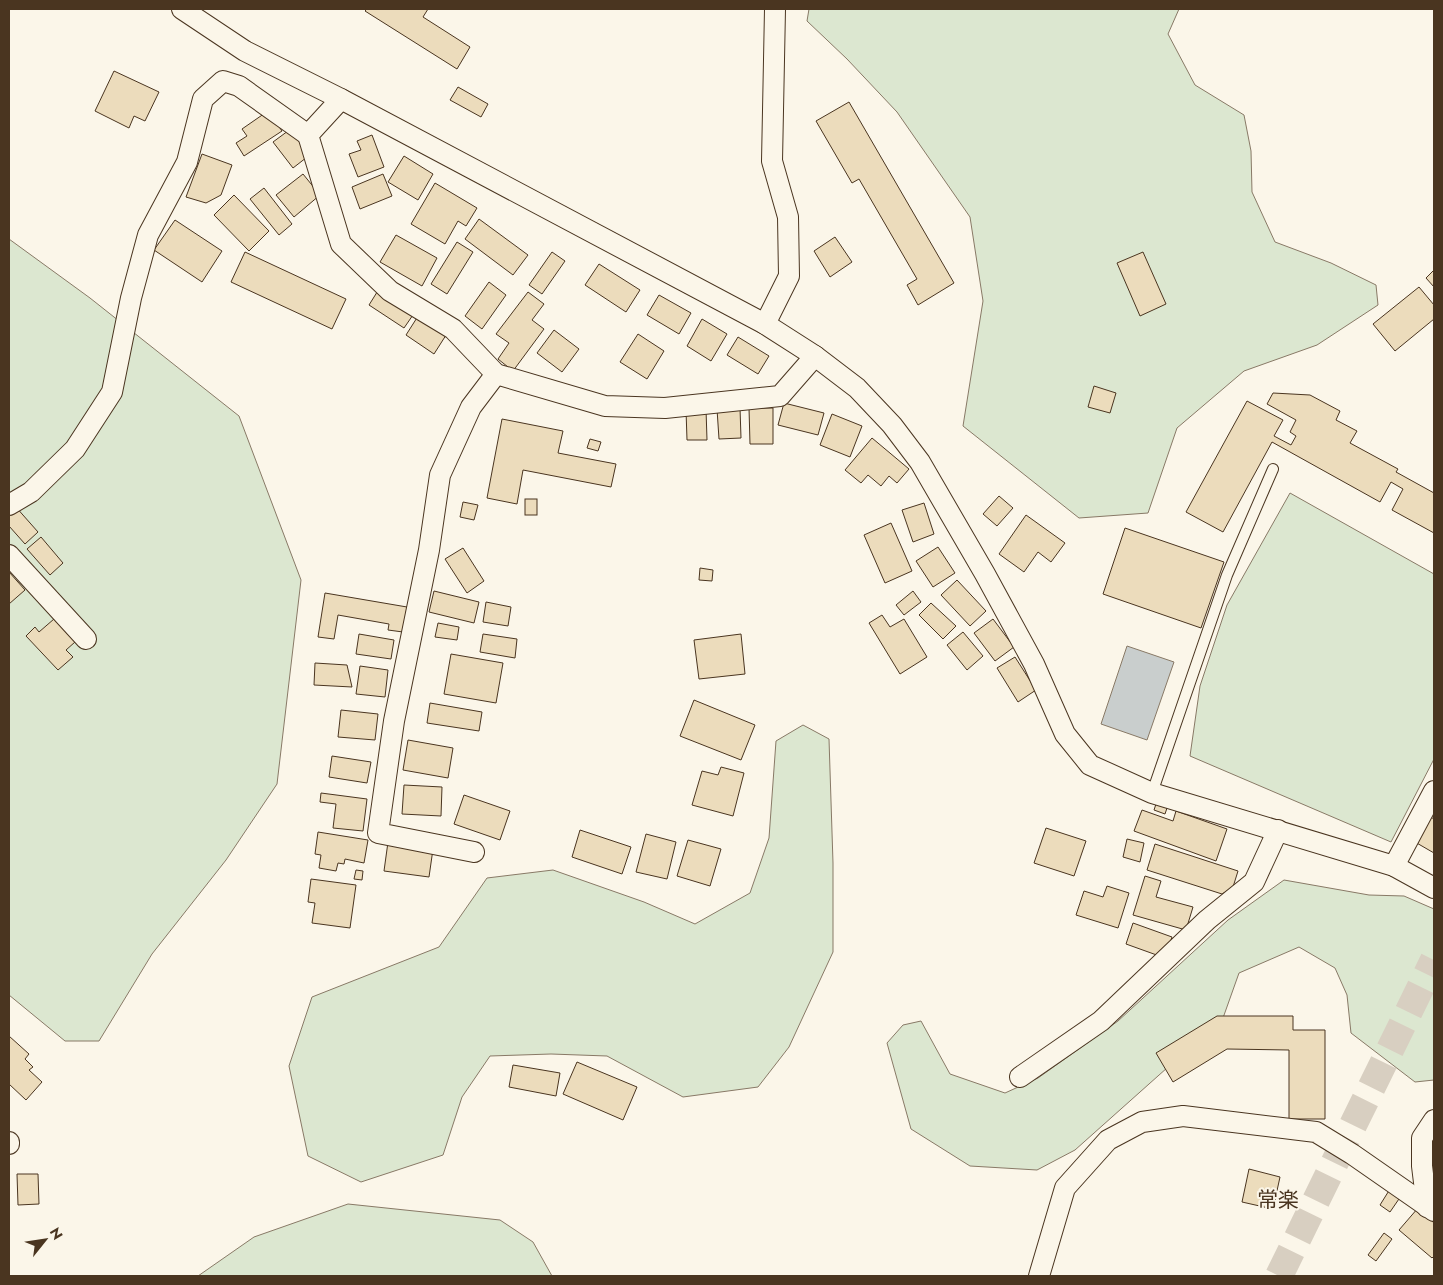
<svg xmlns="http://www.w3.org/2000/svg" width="1443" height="1285" viewBox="0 0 1443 1285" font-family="Jost,'Noto Sans JP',sans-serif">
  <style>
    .green { fill: #dce7d0; stroke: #887966 }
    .water { fill: #c9cecd; stroke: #887966 }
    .building { fill: #ecdcbc; stroke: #4a3520 }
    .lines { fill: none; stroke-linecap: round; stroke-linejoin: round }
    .highway-tunnel { stroke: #d8cfc1; stroke-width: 28; stroke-dasharray: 28 14; stroke-linecap: butt }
    .lane-casing { stroke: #4a3520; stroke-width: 12 }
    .street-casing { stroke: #4a3520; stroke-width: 22 }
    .lane { stroke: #fbf6e9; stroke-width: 10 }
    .street { stroke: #fbf6e9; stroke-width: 20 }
    .labels { text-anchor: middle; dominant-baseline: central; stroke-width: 4; stroke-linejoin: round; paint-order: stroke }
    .quarter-label { font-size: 21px; fill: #4a3520; stroke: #fbf6e9 }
  </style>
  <rect width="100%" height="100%" fill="#fbf6e9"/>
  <g class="green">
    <polygon points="809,9 1179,9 1168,34 1195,85 1244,115 1251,151 1252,192 1275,242 1331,263 1376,285 1378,305 1317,345 1244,371 1177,428 1148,513 1079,518 963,426 983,301 970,217 897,112 847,59 807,21"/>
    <polygon points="9,239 90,298 239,416 301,580 277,784 226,860 152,954 99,1041 65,1041 9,995"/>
    <polygon points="1290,493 1434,574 1434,759 1391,842 1190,756 1200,686 1227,605"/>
    <polygon points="803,725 829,739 833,863 833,952 789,1047 758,1087 683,1097 607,1056 551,1054 490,1056 462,1097 443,1155 361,1182 308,1156 289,1066 312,997 439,947 487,878 553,870 644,902 695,924 750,893 769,838 776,741"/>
    <polygon points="1284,880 1369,895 1404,896 1434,909 1434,1080 1415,1082 1351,1033 1347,995 1335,968 1299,947 1239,973 1223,1018 1075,1150 1037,1170 970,1166 911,1129 887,1043 903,1025 921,1021 950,1074 1005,1093 1038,1078 1118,1021 1228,920"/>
    <polygon points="348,1204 500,1220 533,1242 552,1276 198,1276 254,1237"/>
  </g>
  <polygon class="water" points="1127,646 1174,662 1147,740 1101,724"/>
  <g class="building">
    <polygon points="367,9 428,9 423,17 470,47 457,69 365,11"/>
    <polygon points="114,71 159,92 145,121 134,116 129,128 95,111"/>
    <polygon points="458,87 488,104 481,117 450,100"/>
    <polygon points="849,102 954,283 918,305 907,285 917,279 859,179 852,183 816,121"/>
    <polygon points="268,111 282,131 244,156 236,143 247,136 242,129"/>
    <polygon points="292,128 311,154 293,168 273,142"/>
    <polygon points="372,135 384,167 358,177 349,154 361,150 357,141"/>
    <polygon points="202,154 232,165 221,195 206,203 186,197"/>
    <polygon points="404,156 433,174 418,200 388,182"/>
    <polygon points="303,174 320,195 294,217 276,195"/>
    <polygon points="383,174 392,196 360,209 352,187"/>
    <polygon points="435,183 477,208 466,226 458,221 445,244 411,224"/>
    <polygon points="264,188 292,224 279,235 250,199"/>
    <polygon points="234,195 269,231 249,251 214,215"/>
    <polygon points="479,219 528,255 513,275 465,239"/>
    <polygon points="175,220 222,251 202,282 154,250"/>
    <polygon points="396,235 437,258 422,286 380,262"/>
    <polygon points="835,237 852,262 830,277 814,251"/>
    <polygon points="457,242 473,252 447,294 431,284"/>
    <polygon points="245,252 346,299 332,329 231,282"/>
    <polygon points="552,252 565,261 542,294 529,285"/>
    <polygon points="1143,252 1166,304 1140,316 1117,263"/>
    <polygon points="599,264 640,290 626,312 585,285"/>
    <polygon points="1434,270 1434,287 1426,278"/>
    <polygon points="489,282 506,295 482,329 465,316"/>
    <polygon points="1419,287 1434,305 1434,319 1395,351 1373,324"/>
    <polygon points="379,289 415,312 404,328 369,305"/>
    <polygon points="528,292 544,304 532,320 544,329 513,371 498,359 509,343 496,334"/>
    <polygon points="659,295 691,313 679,334 647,315"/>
    <polygon points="420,313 448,332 434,354 406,335"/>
    <polygon points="702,319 727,334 711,361 687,346"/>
    <polygon points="554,330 579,349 562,372 537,353"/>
    <polygon points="638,334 664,351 647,379 620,362"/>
    <polygon points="738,337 769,356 758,374 727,355"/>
    <polygon points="1094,386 1116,393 1110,413 1088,407"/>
    <polygon points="1273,393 1310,395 1340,411 1336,420 1357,431 1350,443 1398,469 1396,472 1434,493 1434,533 1392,510 1403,489 1391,482 1380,502 1272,442 1223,532 1186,512 1247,401 1283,420 1274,436 1291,445 1296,436 1290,432 1296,420 1267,404"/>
    <polygon points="784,403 824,413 818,435 778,425"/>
    <polygon points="740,408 741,438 719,439 717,409"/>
    <polygon points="749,408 773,408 773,444 750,444"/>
    <polygon points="706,409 707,440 687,440 686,410"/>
    <polygon points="832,414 862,426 850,457 820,445"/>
    <polygon points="502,419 563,431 558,453 616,464 611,487 523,470 517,504 487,498"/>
    <polygon points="872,438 909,469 897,483 889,476 881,486 868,475 861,483 845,470"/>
    <polygon points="590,439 601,442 598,451 587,448"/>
    <polygon points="999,496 1013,508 997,526 983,514"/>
    <rect x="525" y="499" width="12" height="16"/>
    <polygon points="463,502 478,505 474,520 460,517"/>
    <polygon points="924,503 934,534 913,542 902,510"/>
    <polygon points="15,506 38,532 25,544 9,526 9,512"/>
    <polygon points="1026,515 1065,543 1051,562 1038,552 1024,572 999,554"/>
    <polygon points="891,523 912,571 885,583 864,535"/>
    <polygon points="1125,528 1224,562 1201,628 1103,594"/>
    <polygon points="41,537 63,563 50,575 27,549"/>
    <polygon points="938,547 955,573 933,587 916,561"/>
    <polygon points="463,548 484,581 467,593 445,559"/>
    <polygon points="700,568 713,570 712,581 699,580"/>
    <polygon points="9,572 25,590 9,604"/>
    <polygon points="957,580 986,611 970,626 941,595"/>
    <polygon points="434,591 479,602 474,623 429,612"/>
    <polygon points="913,591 921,602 904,615 896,605"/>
    <polygon points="325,593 407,607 403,632 388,630 389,624 338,615 334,639 318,637"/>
    <polygon points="486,602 511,607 508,626 483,622"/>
    <polygon points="931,603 956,626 943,639 919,615"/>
    <polygon points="882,615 890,627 904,619 927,657 900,674 869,623"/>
    <polygon points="54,619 75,642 66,650 73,657 58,670 26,636 35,627 39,632"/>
    <polygon points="993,619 1014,647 995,661 974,633"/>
    <polygon points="438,623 459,627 457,640 435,637"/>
    <polygon points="963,632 983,656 967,670 947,645"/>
    <polygon points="359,634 394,640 391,659 356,654"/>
    <polygon points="483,634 517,639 515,658 480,652"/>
    <polygon points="741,634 745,674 699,679 694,640"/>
    <polygon points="451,654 503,663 496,703 444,694"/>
    <polygon points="1015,657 1036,690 1018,702 997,668"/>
    <polygon points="315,663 347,665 352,687 314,685"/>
    <polygon points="360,666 388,670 385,697 356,694"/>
    <polygon points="694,700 755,725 741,760 680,736"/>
    <polygon points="430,703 482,712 479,731 427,723"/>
    <polygon points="341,710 378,714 375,740 338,737"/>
    <polygon points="408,740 453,748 448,778 403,770"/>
    <polygon points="332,756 371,762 367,783 329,777"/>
    <polygon points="721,767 744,773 733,816 692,805 702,771 718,775"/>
    <polygon points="404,785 442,787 441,816 402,814"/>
    <polygon points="321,793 367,799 363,831 333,828 336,804 320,802"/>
    <polygon points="464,795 510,811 500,840 454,824"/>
    <polygon points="1157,801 1168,805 1165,814 1154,810"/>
    <polygon points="1142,810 1173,821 1176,811 1227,829 1216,861 1134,831"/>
    <polygon points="1429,816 1434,819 1434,853 1415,842"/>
    <polygon points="1046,828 1086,841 1074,876 1034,863"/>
    <polygon points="580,830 631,847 622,874 572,857"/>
    <polygon points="318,832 368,840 364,863 345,859 344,864 338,863 336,871 319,868 321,855 315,854"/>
    <polygon points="646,834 676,842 667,879 636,872"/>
    <polygon points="1127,839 1144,843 1140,862 1123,857"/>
    <polygon points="688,840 721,849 710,886 677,876"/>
    <polygon points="388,842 433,849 429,877 384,871"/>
    <polygon points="1155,844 1238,871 1233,887 1222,894 1147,870"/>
    <polygon points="356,870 363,871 362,880 354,879"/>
    <polygon points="1145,876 1161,881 1156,897 1193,907 1186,930 1133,915"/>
    <polygon points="311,879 356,885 350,928 312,923 315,903 308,902"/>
    <polygon points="1107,886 1129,893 1118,928 1076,915 1084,891 1103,897"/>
    <polygon points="1133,923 1172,937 1165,958 1126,944"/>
    <polygon points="1217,1016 1293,1016 1293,1030 1325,1030 1325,1119 1289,1119 1289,1050 1227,1049 1173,1082 1156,1053"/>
    <polygon points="9,1036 29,1054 25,1059 33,1067 29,1070 42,1082 26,1100 9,1084"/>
    <polygon points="577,1062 637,1087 623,1120 563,1094"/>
    <polygon points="513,1065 560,1073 556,1096 509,1087"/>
    <polygon points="1249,1169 1280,1177 1273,1209 1242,1202"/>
    <polygon points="17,1174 38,1174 39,1204 18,1205"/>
    <polygon points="1390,1189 1401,1196 1390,1212 1380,1205"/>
    <polygon points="1418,1208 1434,1223 1434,1256 1432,1258 1399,1230"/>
    <polygon points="1384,1233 1392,1239 1376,1261 1368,1255"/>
  </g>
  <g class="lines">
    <polyline class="highway-tunnel" points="1279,1276 1434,960"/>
    <g class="lane-casing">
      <polyline id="lane" points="1152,793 1227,575 1273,469"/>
    </g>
    <g class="street-casing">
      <g id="street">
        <polyline points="182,9 245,51 341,99 765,324 815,356 857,388 892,425 920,462 985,574 1034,664 1065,734 1090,765 1152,793 1394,866 1434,888"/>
        <polyline points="341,99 308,135 341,244 390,291 453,329 496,374 605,406 665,408 780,396 815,356"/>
        <polyline points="765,324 789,276 788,217 772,161 775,9"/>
        <polyline points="9,505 31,492 75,449 112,392 131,298 148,235 187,162 203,99 223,81 239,86 308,135"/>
        <polyline points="9,555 86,639"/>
        <polyline points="474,852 378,833 394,721 429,550 440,475 471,407 496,374"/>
        <polyline points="1394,866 1434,791"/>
        <polyline points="1020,1077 1101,1021 1207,920 1254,882 1278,830"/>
        <polyline points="9,1142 9,1144"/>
        <polyline points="1427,1207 1422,1166 1422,1138 1434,1120"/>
        <polyline points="1039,1276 1065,1188 1108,1140 1142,1122 1183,1116 1316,1132 1352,1154 1434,1211"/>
      </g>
    </g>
    <use href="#lane" class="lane"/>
    <use href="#street" class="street"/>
  </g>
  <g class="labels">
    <g class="quarter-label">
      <text x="1278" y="1200">常楽</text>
    </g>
  </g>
  <rect width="1443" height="1285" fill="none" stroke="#4a3520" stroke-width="20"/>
  <g transform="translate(45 1240) rotate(60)" stroke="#fbf6e9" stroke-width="4" paint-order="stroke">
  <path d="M0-4L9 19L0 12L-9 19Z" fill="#4a3520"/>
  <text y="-8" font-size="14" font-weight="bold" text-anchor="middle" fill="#4a3520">N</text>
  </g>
</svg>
